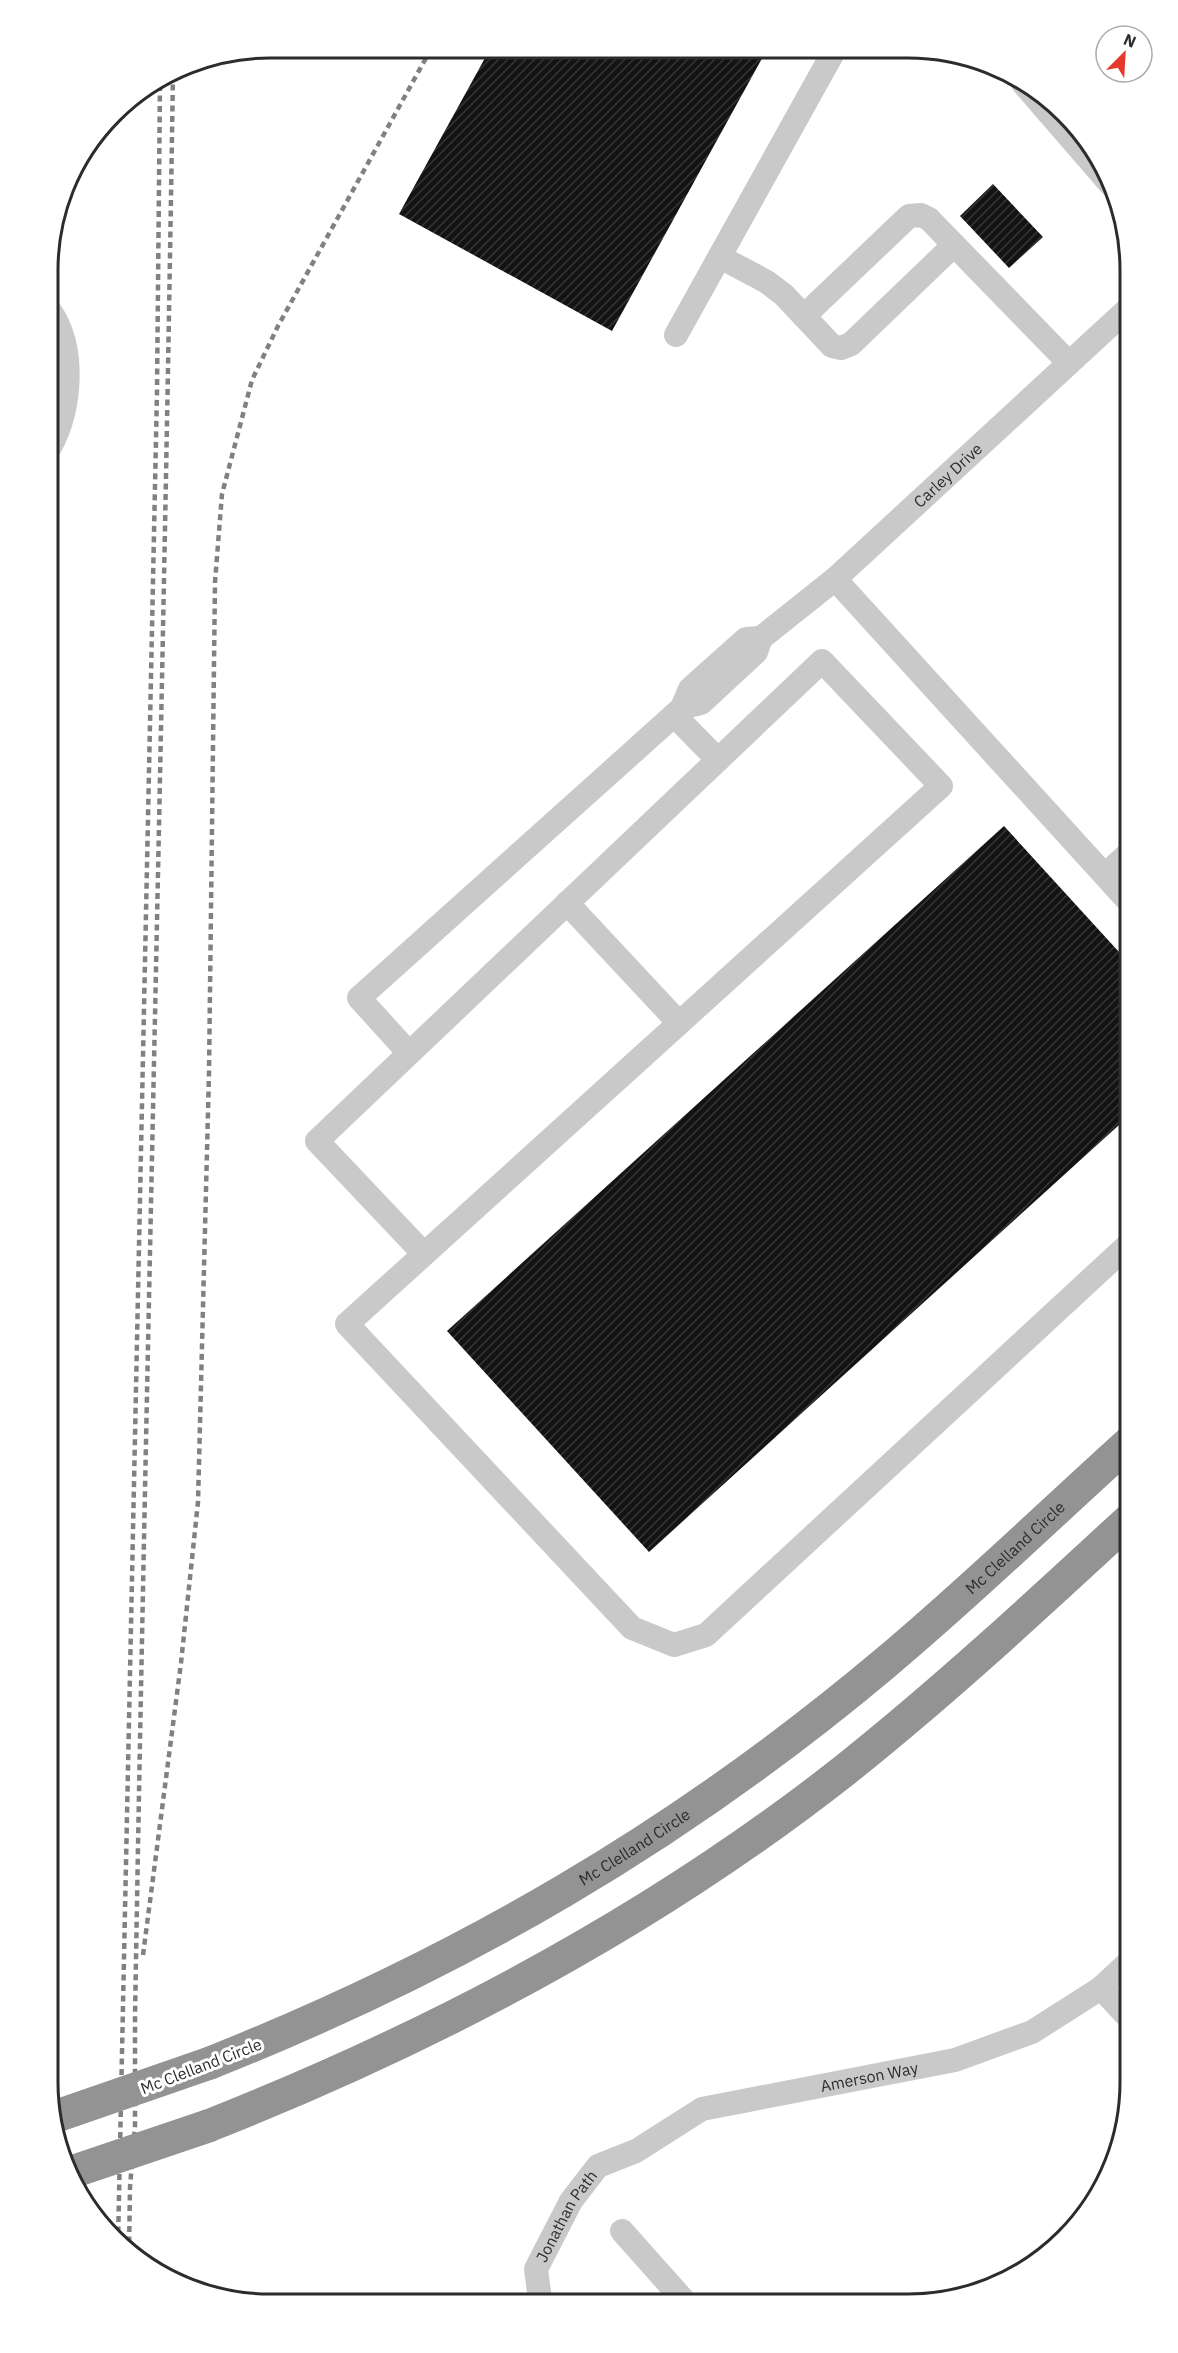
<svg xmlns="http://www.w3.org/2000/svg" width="1178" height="2353" viewBox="0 0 1178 2353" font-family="'IBM Plex Sans',sans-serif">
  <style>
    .building { fill: url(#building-hatch) }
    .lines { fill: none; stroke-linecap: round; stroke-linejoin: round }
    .minor { stroke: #c9c9c9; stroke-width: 24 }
    .highway { stroke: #939393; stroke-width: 33 }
    .rail { stroke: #818181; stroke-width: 4.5; stroke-dasharray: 6 4.5; stroke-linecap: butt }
    .highway-bridge { stroke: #939393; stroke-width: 33 }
    .labels { text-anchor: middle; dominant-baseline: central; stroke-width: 6; stroke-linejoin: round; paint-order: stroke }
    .street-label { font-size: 16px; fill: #2c2c2c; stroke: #fff }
    .rim { fill: none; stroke: #2c2c2c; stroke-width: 3 }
  </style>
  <defs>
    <pattern id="building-hatch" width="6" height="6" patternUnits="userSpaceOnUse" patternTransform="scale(1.5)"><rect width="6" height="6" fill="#131313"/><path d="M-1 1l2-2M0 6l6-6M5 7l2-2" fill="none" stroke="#363636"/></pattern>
  </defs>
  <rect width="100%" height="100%" fill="#fff"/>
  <g class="building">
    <polygon points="490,49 766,51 612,331 399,214"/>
    <polygon points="993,184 1043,237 1009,268 960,216"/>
    <polygon points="1004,826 1130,964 1130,1115 649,1552 447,1331"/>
  </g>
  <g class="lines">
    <g class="minor">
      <polyline points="1022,82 1111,185"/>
      <polyline points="720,257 767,282 784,295 832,346 841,348 851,344 954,245"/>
      <polyline points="804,316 909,216 921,215 929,219 1069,363"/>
      <polyline points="676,335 834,51"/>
      <path d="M50,447C71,409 76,348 50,311"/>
      <polyline points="835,579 1130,903"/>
      <path id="s1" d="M761,638L835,579L1130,307"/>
      <polygon points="761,638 756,652 701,703 682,708 690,689 746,639"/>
      <polyline points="674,715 718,760"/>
      <polyline points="1105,875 1130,852"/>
      <polyline points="567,903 679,1023"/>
      <polyline points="409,1053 359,998 682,708"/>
      <path d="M424,1254L317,1141L822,661L941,786C743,965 545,1145 347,1324L632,1628L674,1645L706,1635L1130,1243"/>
      <polyline points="1101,1988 1130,2019"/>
      <polyline points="622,2231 687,2304"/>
      <path id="s2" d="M544,2304L540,2300L536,2269L571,2201L598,2166L636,2151L702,2109L955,2060L1032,2032L1101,1988L1130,1961"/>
    </g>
    <g class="highway">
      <path id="s3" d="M210,2063C459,1964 678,1837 884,1664C969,1593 1048,1516 1130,1442"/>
      <path d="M208,2126C436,2036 652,1922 845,1770C944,1691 1037,1605 1130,1519"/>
    </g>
    <g class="rail">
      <polyline points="143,1955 181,1663 198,1502 209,1073 215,582 222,494 252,380 278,326 431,49"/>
      <polyline points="118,2243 157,391 160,81"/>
      <path d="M129,2253L130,2187L135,2126V2017C146,1369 163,721 173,73"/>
    </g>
    <g class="highway-bridge">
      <polyline points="54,2117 210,2063"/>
      <polyline points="69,2173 208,2126"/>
    </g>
  </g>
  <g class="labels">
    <g class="street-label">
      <text stroke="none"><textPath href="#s1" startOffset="248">Carley Drive</textPath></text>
      <text stroke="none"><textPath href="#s3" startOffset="962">Mc Clelland Circle</textPath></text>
      <text stroke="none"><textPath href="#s3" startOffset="477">Mc Clelland Circle</textPath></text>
      <text transform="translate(201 2066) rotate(-21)">Mc Clelland Circle</text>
      <text stroke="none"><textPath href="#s2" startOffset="447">Amerson Way</textPath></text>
      <text stroke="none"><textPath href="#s2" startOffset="98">Jonathan Path</textPath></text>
    </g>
  </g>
  <path d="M0 0H1178V2353H0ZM270 58H908A212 212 0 0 1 1120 270V2082A212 212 0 0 1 908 2294H270A212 212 0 0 1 58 2082V270A212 212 0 0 1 270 58Z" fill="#fff" fill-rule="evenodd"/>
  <path class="rim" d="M270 58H908A212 212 0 0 1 1120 270V2082A212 212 0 0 1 908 2294H270A212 212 0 0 1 58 2082V270A212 212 0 0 1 270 58Z"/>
  <g transform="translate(1124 54) rotate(24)"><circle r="28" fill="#ffffff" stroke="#ababab" stroke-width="1.5"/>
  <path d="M0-4.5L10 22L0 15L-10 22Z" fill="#e6382b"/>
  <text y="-9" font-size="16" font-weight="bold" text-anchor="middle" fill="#2c2c2c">N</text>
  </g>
</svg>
